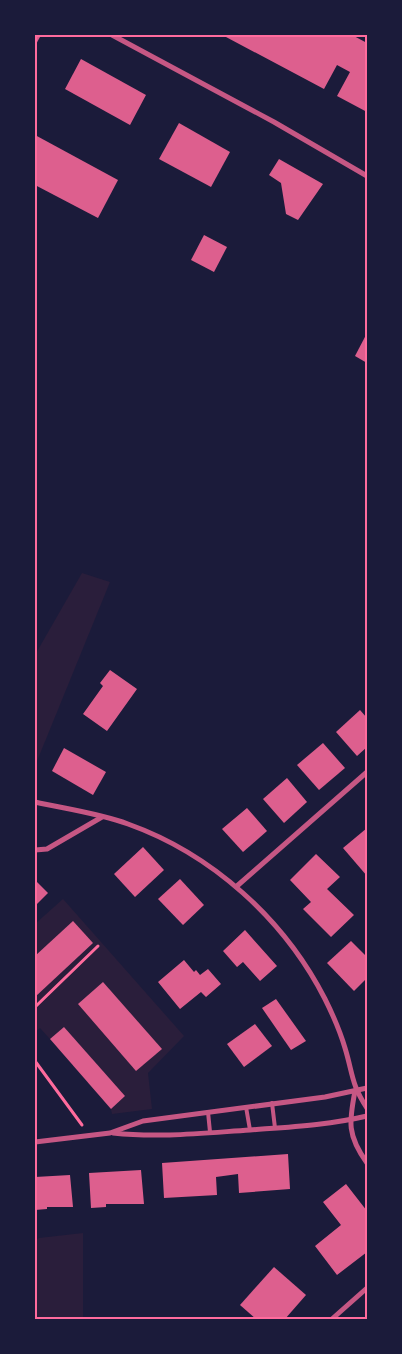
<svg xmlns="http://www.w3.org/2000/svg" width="402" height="1354" viewBox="0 0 402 1354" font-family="'Archivo Narrow',sans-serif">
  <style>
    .green { fill: #2a1e3b }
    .building { fill: #dd5f8e }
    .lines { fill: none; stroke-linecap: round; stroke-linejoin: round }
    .path { stroke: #ff6b9d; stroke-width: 3 }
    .service { stroke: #c65784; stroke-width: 4 }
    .minor { stroke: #c65784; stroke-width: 5 }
    .neatline { fill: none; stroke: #ff6b9d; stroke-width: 2 }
  </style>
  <rect width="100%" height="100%" fill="#1b1b3a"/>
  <g class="green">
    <polygon points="82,573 110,582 35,766 35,655"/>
    <polygon points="63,899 184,1036 148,1073 152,1109 112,1114 111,1109 125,1096 64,1027 50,1039 40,1028 35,1032 35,924"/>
    <polygon points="83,1233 83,1318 35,1319 35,1241 39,1238"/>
  </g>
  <g class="building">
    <polygon points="35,35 40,37 35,46"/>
    <polygon points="227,35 352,35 367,43 367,112 337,96 350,72 337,65 324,89 226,37"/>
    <polygon points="81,59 146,95 130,125 65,89"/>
    <polygon points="179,123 230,152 211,187 159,159"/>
    <polygon points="35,135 118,180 98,218 35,185"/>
    <polygon points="279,159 323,184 298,220 286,214 281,183 269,175"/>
    <polygon points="204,235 227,247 214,272 191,260"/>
    <polygon points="367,333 367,363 355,356"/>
    <polygon points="110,670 137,689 107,731 83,714 103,686 100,683"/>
    <polygon points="360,710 367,718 367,747 357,756 336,732"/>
    <polygon points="323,743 345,768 319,790 297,765"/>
    <polygon points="64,748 106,772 93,795 52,771"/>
    <polygon points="287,778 307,802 284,823 263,799"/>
    <polygon points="247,808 267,831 243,852 222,829"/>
    <polygon points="367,828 367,876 343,848"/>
    <polygon points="143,847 164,870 135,897 114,874"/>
    <polygon points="316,854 340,877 327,889 354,915 331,937 303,909 311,902 290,880"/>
    <polygon points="180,879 204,905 183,925 158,899"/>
    <polygon points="35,880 48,893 35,906"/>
    <polygon points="73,921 93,943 35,997 35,956"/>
    <polygon points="245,930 277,966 260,981 243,962 237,967 223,951"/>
    <polygon points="351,941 367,957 367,978 354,991 327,963"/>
    <polygon points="184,960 194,972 196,970 200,975 208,969 221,984 206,997 201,992 180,1009 158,982"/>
    <polygon points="103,982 162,1049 136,1071 78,1004"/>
    <polygon points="276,999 306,1041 291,1050 262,1008"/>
    <polygon points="255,1024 272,1046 244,1067 227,1044"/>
    <polygon points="64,1027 125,1096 111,1109 50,1039"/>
    <polygon points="288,1154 290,1189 239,1193 238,1174 216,1177 217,1195 164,1198 162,1163"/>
    <polygon points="141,1170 144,1204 106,1204 106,1207 91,1208 89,1173"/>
    <polygon points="70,1175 73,1207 47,1207 47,1209 35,1210 35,1177"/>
    <polygon points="346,1184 367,1211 367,1252 337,1275 315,1246 341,1225 323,1202"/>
    <polygon points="274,1267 306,1295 285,1319 256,1319 240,1305"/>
  </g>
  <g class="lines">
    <g class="path">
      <polyline points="35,1007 98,946"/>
      <polyline points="35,1061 82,1125"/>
    </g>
    <g class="service">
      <polyline points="272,1103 275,1128"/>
      <polyline points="246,1107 250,1130"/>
      <polyline points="208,1112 210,1132"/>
    </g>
    <g class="minor">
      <polyline points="112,35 274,122 367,176"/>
      <path d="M35,802C66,809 98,813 128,824C212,854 284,919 325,999C333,1015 340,1031 345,1048C353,1074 351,1084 367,1108"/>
      <polyline points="35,850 47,849 102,817"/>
      <polyline points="237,886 367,772"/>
      <path d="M355,1091C349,1122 347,1135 367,1163"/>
      <path d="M113,1133C158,1138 204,1133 250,1130C289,1127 329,1125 367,1116"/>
      <polyline points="35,1142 110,1133 143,1121 325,1097 367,1088"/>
      <polyline points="332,1319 367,1288"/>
    </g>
  </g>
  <rect width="402" height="1354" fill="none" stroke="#1b1b3a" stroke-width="72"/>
  <rect x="36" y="36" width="330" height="1282" class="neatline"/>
</svg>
